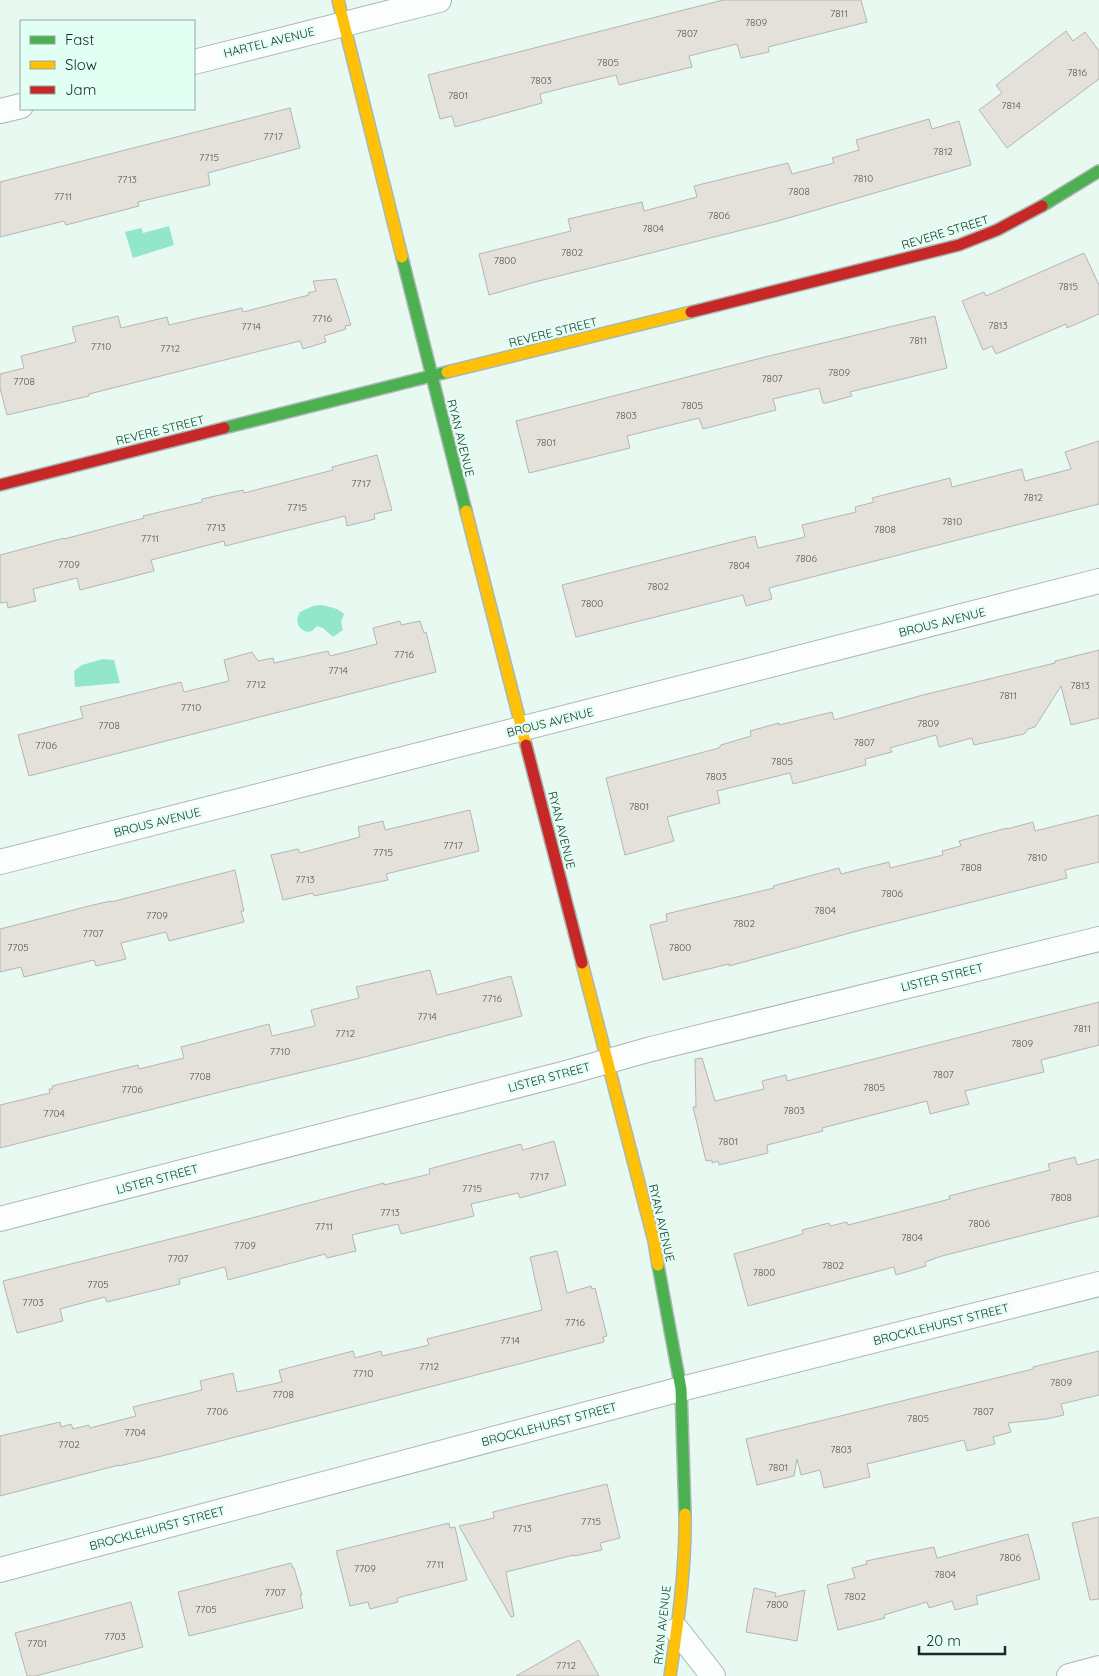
<svg xmlns="http://www.w3.org/2000/svg" width="1099" height="1676" viewBox="0 0 1099 1676" font-family="Quicksand,sans-serif">
  <style>
    .water { fill: #92e7ca }
    .building { fill: #e4e0da; stroke: #b5b6b2 }
    .lines { fill: none; stroke-linecap: round; stroke-linejoin: round }
    .street-casing { stroke: #aab8b2; stroke-width: 26 }
    .fast-casing { stroke: #aab8b2; stroke-width: 14 }
    .slow-casing { stroke: #aab8b2; stroke-width: 14 }
    .jam-casing { stroke: #aab8b2; stroke-width: 14 }
    .street { stroke: #fcfefd; stroke-width: 24 }
    .fast { stroke: #4caf50; stroke-width: 11 }
    .slow { stroke: #ffc107; stroke-width: 11 }
    .jam { stroke: #c62828; stroke-width: 11 }
    .labels { text-anchor: middle; dominant-baseline: central; stroke-width: 4.5; stroke-linejoin: round; paint-order: stroke }
    .number-label { font-size: 10px; fill: #4f5853 }
    .street-label { font-size: 12px; fill: #1d2b26; stroke: #e2fff3 }
  </style>
  <rect width="100%" height="100%" fill="#e8f9f2"/>
  <g class="water">
    <polygon points="169,226 174,245 133,258 125,232 141,228 143,233"/>
    <path d="M322,605L337,609L344,614L341,622L343,630L333,637L323,628L317,626L312,631L307,632C297,628 295,621 300,612L313,606Z"/>
    <polygon points="103,659 114,660 120,683 75,687 74,671 82,665"/>
  </g>
  <g class="building">
    <polygon points="723,0 861,0 867,22 768,47 769,52 741,58 737,44 689,56 692,67 619,85 616,75 567,87 540,94 542,103 455,127 452,116 440,119 428,75"/>
    <polygon points="1066,31 1073,41 1085,32 1099,51 1099,79 1007,148 979,110 1002,93 996,85"/>
    <polygon points="290,108 300,148 208,173 210,185 138,202 139,206 66,225 64,221 0,237 0,182"/>
    <polygon points="929,119 932,129 959,121 971,165 778,221 535,282 489,295 479,254 571,231 568,219 642,202 644,211 697,197 694,186 788,163 792,174 834,163 832,158 859,150 856,140"/>
    <polygon points="1084,253 1099,285 1099,314 1067,328 1066,324 996,354 992,346 983,350 962,301 984,292 986,296"/>
    <polygon points="336,279 351,325 345,326 346,329 324,336 326,342 303,349 300,341 89,394 89,396 7,415 0,388 0,374 24,368 21,356 76,342 72,327 118,316 121,328 167,317 169,325 242,308 243,312 309,295 308,293 316,291 313,281"/>
    <polygon points="935,316 947,368 850,392 852,396 826,403 823,403 819,388 773,399 776,410 703,429 699,418 627,436 630,448 529,473 516,421 765,357"/>
    <polygon points="1099,441 1099,504 769,588 772,599 746,606 743,595 576,637 562,585 755,536 758,548 805,537 802,525 856,512 855,507 874,502 872,498 950,478 952,487 1022,469 1025,481 1071,469 1065,452"/>
    <polygon points="377,455 392,510 374,514 375,519 347,526 345,516 225,546 224,541 151,560 154,571 80,590 77,578 33,589 36,601 8,608 7,602 0,603 0,555 64,538 64,539 144,518 143,516 202,502 202,499 243,490 244,493 333,470 332,467"/>
    <polygon points="400,621 401,625 420,621 424,633 426,632 436,672 29,776 18,735 83,718 80,707 181,682 184,692 229,681 224,660 252,652 258,661 273,658 274,663 328,651 330,656 377,644 373,628"/>
    <polygon points="1099,650 1099,718 1071,725 1061,686 1035,727 1028,729 1024,734 974,745 972,738 939,747 936,735 890,748 892,752 865,759 866,765 793,784 790,773 717,791 720,803 667,817 674,841 625,855 606,778 719,748 721,745 751,736 750,731 779,723 779,725 832,712 834,720 923,695 1055,663 1055,661"/>
    <polygon points="470,810 479,851 386,874 388,880 314,896 313,893 283,900 271,855 298,849 300,853 360,837 358,827 383,821 385,830"/>
    <polygon points="1099,815 1099,862 1065,870 1067,878 861,930 729,966 729,964 663,980 650,925 667,921 666,914 774,888 773,886 839,868 841,874 889,862 890,868 943,855 942,851 961,846 959,841 1007,828 1007,829 1033,822 1035,831"/>
    <polygon points="235,870 244,911 241,911 244,922 169,941 166,932 121,943 126,959 96,966 94,960 24,977 21,967 0,972 0,929 93,905 111,901 111,902"/>
    <polygon points="430,970 437,995 511,976 522,1016 353,1060 228,1090 0,1148 0,1105 50,1093 49,1089 53,1089 52,1086 138,1065 139,1069 184,1058 181,1047 269,1024 272,1036 315,1026 311,1010 359,998 356,987"/>
    <polygon points="1099,1002 1099,1045 1041,1060 1044,1072 965,1091 969,1104 930,1114 927,1101 822,1128 823,1131 767,1145 768,1153 719,1165 718,1161 712,1163 712,1160 706,1161 693,1107 696,1107 695,1059 702,1058 715,1101 764,1089 762,1081 786,1075 787,1081"/>
    <polygon points="554,1141 566,1185 520,1198 518,1193 471,1204 474,1216 401,1234 398,1224 352,1235 356,1251 327,1258 325,1254 228,1280 225,1267 179,1279 180,1284 107,1302 105,1297 60,1309 63,1321 17,1333 3,1281 214,1228 384,1183 384,1185 430,1174 429,1169 521,1144 523,1150"/>
    <polygon points="1075,1157 1077,1165 1099,1159 1099,1216 942,1256 925,1262 926,1266 896,1275 894,1267 748,1306 734,1254 803,1234 802,1230 829,1223 830,1226 847,1222 848,1225 950,1199 949,1196 1050,1170 1048,1164"/>
    <polygon points="557,1251 567,1293 591,1286 592,1289 595,1288 607,1336 603,1337 604,1342 166,1455 119,1466 119,1465 0,1496 0,1436 60,1422 61,1427 71,1424 73,1429 89,1425 90,1428 136,1416 133,1407 202,1390 200,1381 233,1373 237,1392 282,1382 279,1370 284,1369 353,1351 355,1358 381,1351 382,1356 429,1345 427,1339 542,1310 530,1257"/>
    <polygon points="1099,1351 1099,1395 1061,1404 1064,1415 1046,1419 1008,1423 1011,1432 993,1437 995,1444 967,1451 964,1440 867,1464 870,1477 824,1488 820,1470 801,1475 797,1459 794,1476 757,1485 746,1439 1033,1369 1033,1367"/>
    <polygon points="607,1484 620,1538 600,1543 602,1550 574,1556 574,1555 506,1572 514,1616 511,1617 459,1526 494,1518 493,1512"/>
    <polygon points="1099,1517 1099,1599 1090,1600 1072,1523"/>
    <polygon points="449,1523 450,1528 455,1527 467,1580 397,1598 398,1602 370,1609 368,1602 350,1606 336,1551"/>
    <polygon points="1028,1534 1040,1579 976,1596 978,1604 955,1610 952,1601 929,1608 927,1602 884,1615 885,1618 838,1630 827,1585 855,1578 852,1568 867,1564 866,1561 934,1547 937,1558"/>
    <polygon points="291,1563 293,1568 294,1568 302,1595 300,1595 303,1608 189,1636 178,1592"/>
    <polygon points="754,1588 776,1593 775,1597 805,1590 797,1641 746,1632"/>
    <polygon points="131,1602 143,1647 36,1676 27,1676 15,1633"/>
    <polygon points="579,1640 599,1676 516,1676"/>
  </g>
  <g class="lines">
    <g class="street-casing">
      <g id="street">
        <polyline points="194,62 439,0"/>
        <polyline points="0,111 21,106"/>
        <polyline points="0,862 1099,581"/>
        <polyline points="0,1219 566,1073 651,1049 1099,939"/>
        <polyline points="0,1570 681,1389 1099,1284"/>
        <polyline points="677,1630 713,1676"/>
        <polyline points="1069,1676 1099,1668"/>
      </g>
    </g>
    <g class="fast-casing">
      <g id="fast">
        <polyline points="1042,206 1099,171"/>
        <polyline points="402,257 466,511"/>
        <polyline points="224,428 447,372"/>
        <polyline points="658,1265 681,1389 685,1514"/>
      </g>
    </g>
    <g class="slow-casing">
      <g id="slow">
        <polyline points="338,0 402,257"/>
        <polyline points="447,372 691,312"/>
        <polyline points="466,511 526,745"/>
        <polyline points="582,963 654,1241 658,1265"/>
        <path d="M670,1676C678,1624 686,1567 685,1514"/>
      </g>
    </g>
    <g class="jam-casing">
      <g id="jam">
        <polyline points="691,312 959,245 997,230 1042,206"/>
        <polyline points="0,485 224,428"/>
        <polyline points="526,745 582,963"/>
      </g>
    </g>
    <use href="#street" class="street"/>
    <use href="#fast" class="fast"/>
    <use href="#slow" class="slow"/>
    <use href="#jam" class="jam"/>
  </g>
  <g class="labels">
    <g class="number-label">
      <text x="839" y="13">7811</text>
      <text x="756" y="22">7809</text>
      <text x="687" y="33">7807</text>
      <text x="608" y="62">7805</text>
      <text x="1077" y="72">7816</text>
      <text x="541" y="80">7803</text>
      <text x="458" y="95">7801</text>
      <text x="1011" y="105">7814</text>
      <text x="273" y="136">7717</text>
      <text x="943" y="151">7812</text>
      <text x="209" y="157">7715</text>
      <text x="863" y="178">7810</text>
      <text x="127" y="179">7713</text>
      <text x="799" y="191">7808</text>
      <text x="63" y="196">7711</text>
      <text x="719" y="215">7806</text>
      <text x="653" y="228">7804</text>
      <text x="572" y="252">7802</text>
      <text x="505" y="260">7800</text>
      <text x="1068" y="286">7815</text>
      <text x="322" y="318">7716</text>
      <text x="998" y="325">7813</text>
      <text x="251" y="326">7714</text>
      <text x="918" y="340">7811</text>
      <text x="101" y="346">7710</text>
      <text x="170" y="348">7712</text>
      <text x="839" y="372">7809</text>
      <text x="772" y="378">7807</text>
      <text x="24" y="381">7708</text>
      <text x="692" y="405">7805</text>
      <text x="626" y="415">7803</text>
      <text x="546" y="442">7801</text>
      <text x="361" y="483">7717</text>
      <text x="1033" y="497">7812</text>
      <text x="297" y="507">7715</text>
      <text x="952" y="521">7810</text>
      <text x="216" y="527">7713</text>
      <text x="885" y="529">7808</text>
      <text x="150" y="538">7711</text>
      <text x="806" y="558">7806</text>
      <text x="69" y="564">7709</text>
      <text x="739" y="565">7804</text>
      <text x="658" y="586">7802</text>
      <text x="592" y="603">7800</text>
      <text x="404" y="654">7716</text>
      <text x="338" y="670">7714</text>
      <text x="256" y="684">7712</text>
      <text x="1080" y="685">7813</text>
      <text x="1008" y="695">7811</text>
      <text x="191" y="707">7710</text>
      <text x="928" y="723">7809</text>
      <text x="109" y="725">7708</text>
      <text x="864" y="742">7807</text>
      <text x="46" y="745">7706</text>
      <text x="782" y="761">7805</text>
      <text x="716" y="776">7803</text>
      <text x="639" y="806">7801</text>
      <text x="453" y="845">7717</text>
      <text x="383" y="852">7715</text>
      <text x="1037" y="857">7810</text>
      <text x="971" y="867">7808</text>
      <text x="305" y="879">7713</text>
      <text x="892" y="893">7806</text>
      <text x="825" y="910">7804</text>
      <text x="157" y="915">7709</text>
      <text x="744" y="923">7802</text>
      <text x="93" y="933">7707</text>
      <text x="18" y="947">7705</text>
      <text x="680" y="947">7800</text>
      <text x="492" y="998">7716</text>
      <text x="427" y="1016">7714</text>
      <text x="1082" y="1028">7811</text>
      <text x="345" y="1033">7712</text>
      <text x="1022" y="1043">7809</text>
      <text x="280" y="1051">7710</text>
      <text x="943" y="1074">7807</text>
      <text x="200" y="1076">7708</text>
      <text x="874" y="1087">7805</text>
      <text x="132" y="1089">7706</text>
      <text x="794" y="1110">7803</text>
      <text x="54" y="1113">7704</text>
      <text x="728" y="1141">7801</text>
      <text x="539" y="1176">7717</text>
      <text x="472" y="1188">7715</text>
      <text x="1061" y="1197">7808</text>
      <text x="390" y="1212">7713</text>
      <text x="979" y="1223">7806</text>
      <text x="324" y="1226">7711</text>
      <text x="912" y="1237">7804</text>
      <text x="245" y="1245">7709</text>
      <text x="178" y="1258">7707</text>
      <text x="833" y="1265">7802</text>
      <text x="764" y="1272">7800</text>
      <text x="98" y="1284">7705</text>
      <text x="33" y="1302">7703</text>
      <text x="575" y="1322">7716</text>
      <text x="510" y="1340">7714</text>
      <text x="429" y="1366">7712</text>
      <text x="363" y="1373">7710</text>
      <text x="1061" y="1382">7809</text>
      <text x="283" y="1394">7708</text>
      <text x="217" y="1411">7706</text>
      <text x="983" y="1411">7807</text>
      <text x="918" y="1418">7805</text>
      <text x="135" y="1432">7704</text>
      <text x="69" y="1444">7702</text>
      <text x="841" y="1449">7803</text>
      <text x="778" y="1467">7801</text>
      <text x="591" y="1521">7715</text>
      <text x="522" y="1528">7713</text>
      <text x="1010" y="1557">7806</text>
      <text x="435" y="1564">7711</text>
      <text x="365" y="1568">7709</text>
      <text x="945" y="1574">7804</text>
      <text x="275" y="1592">7707</text>
      <text x="855" y="1596">7802</text>
      <text x="777" y="1604">7800</text>
      <text x="206" y="1609">7705</text>
      <text x="115" y="1636">7703</text>
      <text x="37" y="1643">7701</text>
      <text x="566" y="1665">7712</text>
    </g>
    <g class="street-label">
      <text transform="translate(269 42) rotate(-14)">HARTEL AVENUE</text>
      <text transform="translate(945 232) rotate(-17)">REVERE STREET</text>
      <text transform="translate(553 332) rotate(-14)">REVERE STREET</text>
      <text transform="translate(160 430) rotate(-14)">REVERE STREET</text>
      <text transform="translate(461 438) rotate(76)">RYAN AVENUE</text>
      <text transform="translate(942 622) rotate(-14)">BROUS AVENUE</text>
      <text transform="translate(550 722) rotate(-14)">BROUS AVENUE</text>
      <text transform="translate(157 822) rotate(-14)">BROUS AVENUE</text>
      <text transform="translate(562 830) rotate(76)">RYAN AVENUE</text>
      <text transform="translate(942 977) rotate(-14)">LISTER STREET</text>
      <text transform="translate(549 1077) rotate(-15)">LISTER STREET</text>
      <text transform="translate(157 1179) rotate(-15)">LISTER STREET</text>
      <text transform="translate(662 1223) rotate(77)">RYAN AVENUE</text>
      <text transform="translate(941 1324) rotate(-14)">BROCKLEHURST STREET</text>
      <text transform="translate(549 1424) rotate(-15)">BROCKLEHURST STREET</text>
      <text transform="translate(157 1528) rotate(-15)">BROCKLEHURST STREET</text>
      <text transform="translate(662 1625) rotate(-84)">RYAN AVENUE</text>
    </g>
  </g>
  <rect x="20" y="20" width="175" height="90" fill="#e2fff3" stroke="#93aaa1"/>
  <rect x="30" y="36" width="25" height="8" fill="#4caf50" stroke="#93aaa1"/>
  <text x="65" y="45" font-size="15" fill="#1d2b26">Fast</text>
  <rect x="30" y="61" width="25" height="8" fill="#ffc107" stroke="#93aaa1"/>
  <text x="65" y="70" font-size="15" fill="#1d2b26">Slow</text>
  <rect x="30" y="86" width="25" height="8" fill="#c62828" stroke="#93aaa1"/>
  <text x="65" y="95" font-size="15" fill="#1d2b26">Jam</text>
  <path d="M919 1646v8h86v-8" fill="none" stroke="#1d2b26" stroke-width="2.5"/>
  <text x="926" y="1646" font-size="15" fill="#1d2b26" stroke="#e2fff3" stroke-width="4" paint-order="stroke">20 m</text>
</svg>
